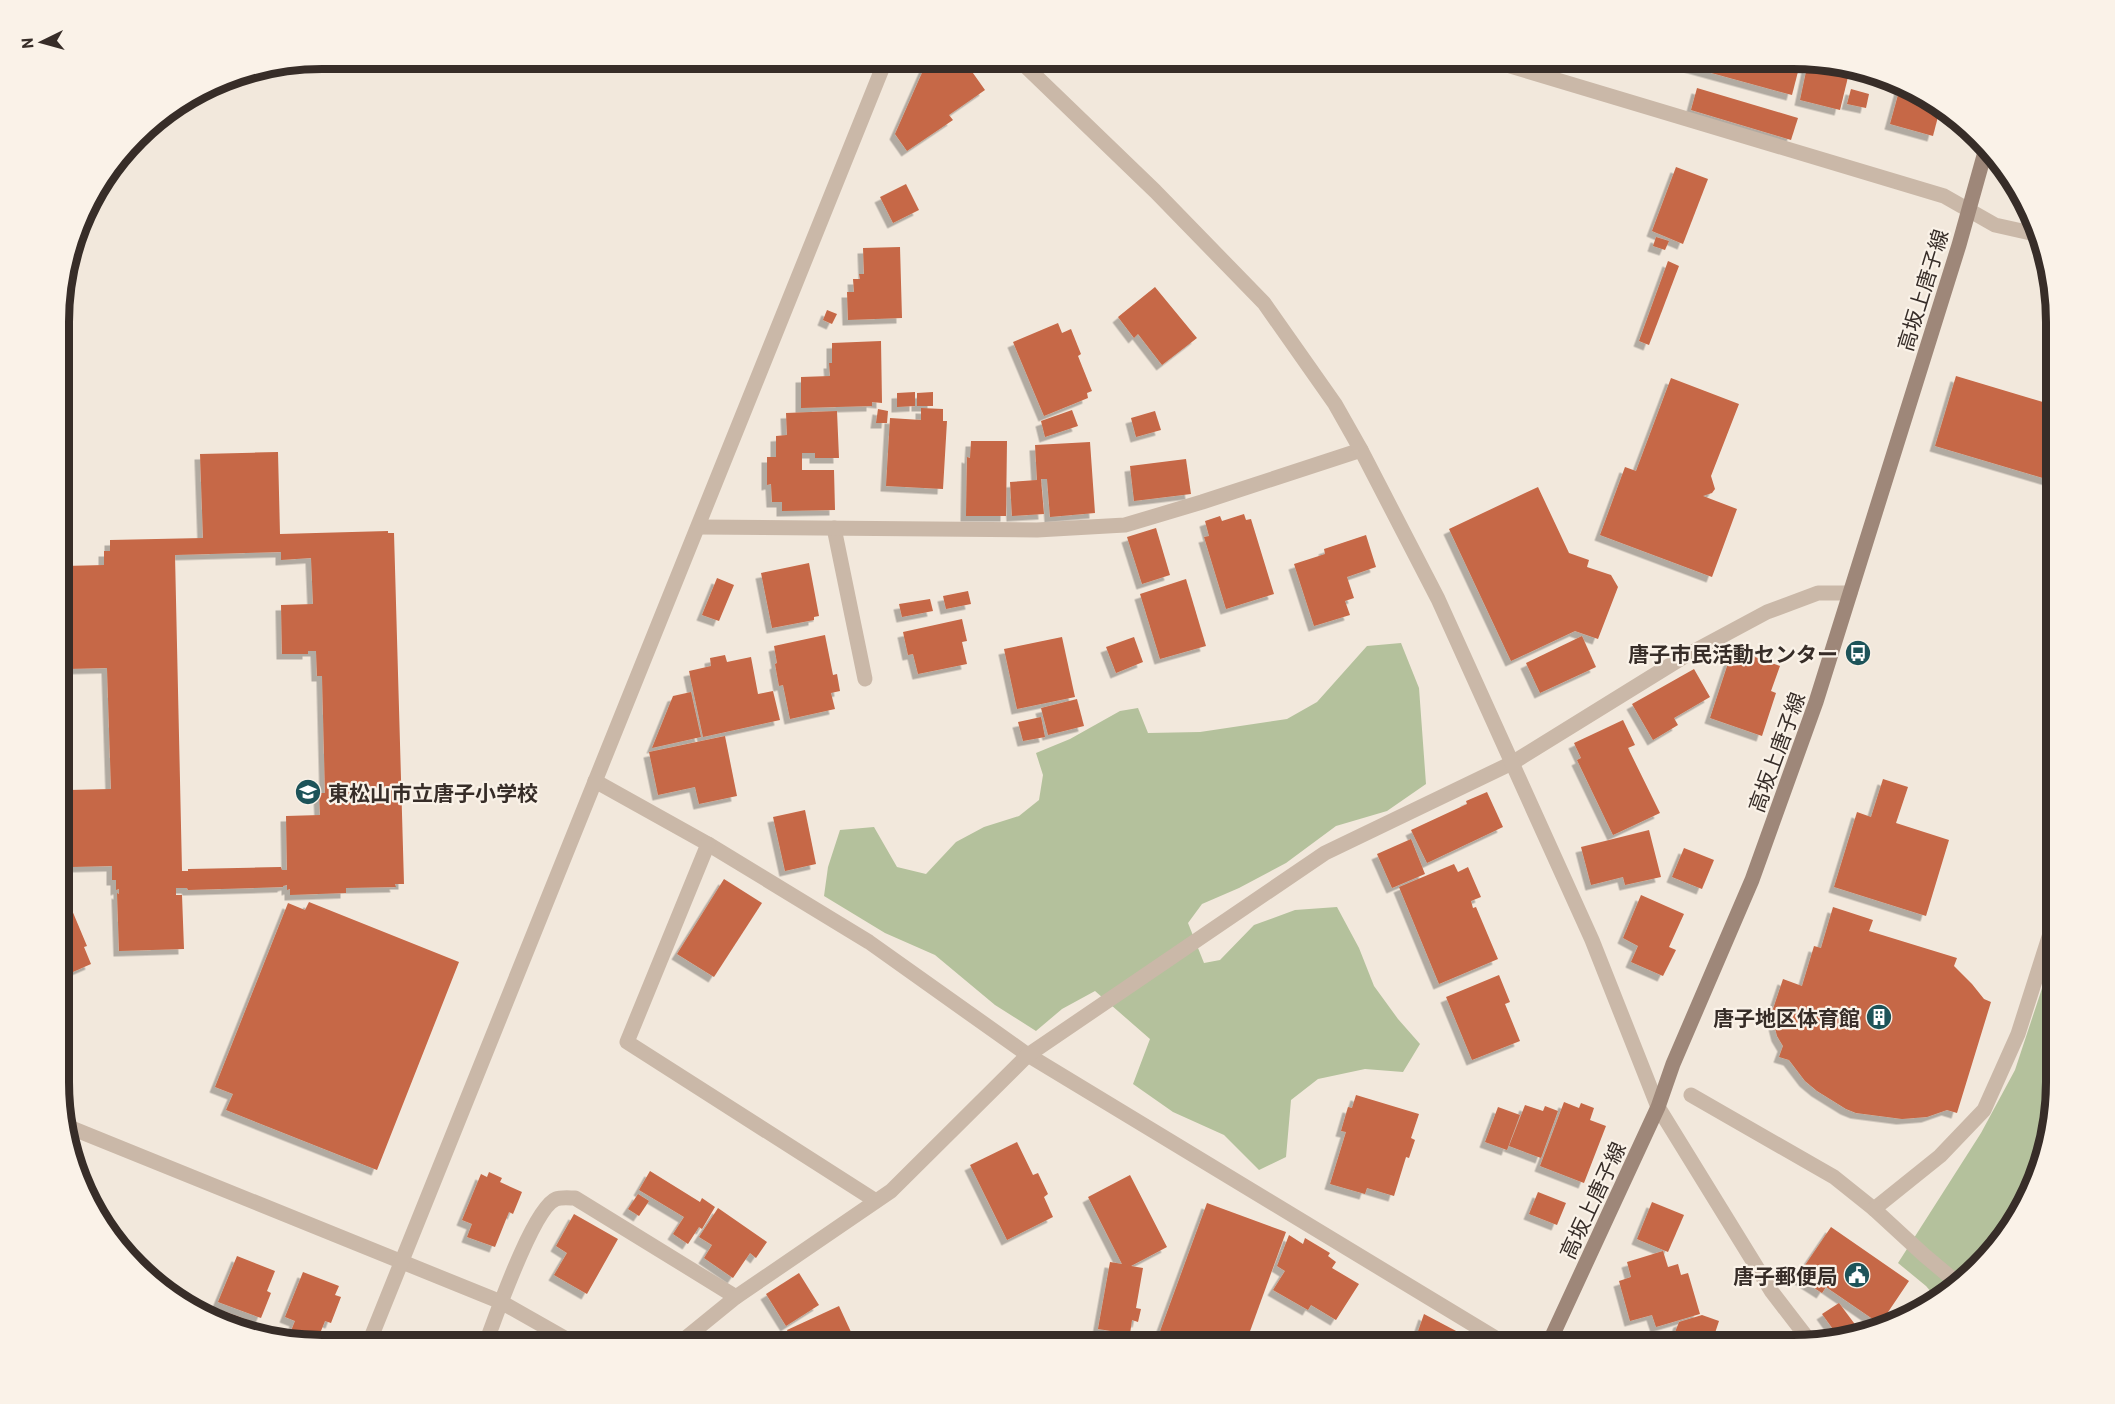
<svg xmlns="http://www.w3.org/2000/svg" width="2115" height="1404" viewBox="0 0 2115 1404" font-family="Barlow,'Noto Sans JP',sans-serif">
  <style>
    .green { fill: #b4c19c }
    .building { fill: #c66846; fill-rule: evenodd; filter: url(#shadow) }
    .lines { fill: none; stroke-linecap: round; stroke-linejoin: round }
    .service { stroke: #cab8a8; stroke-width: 15 }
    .minor { stroke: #cab8a8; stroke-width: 15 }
    .tertiary { stroke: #cab8a8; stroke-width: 15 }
    .secondary { stroke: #9e8779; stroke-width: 15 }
    .labels { text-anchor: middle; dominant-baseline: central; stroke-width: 4.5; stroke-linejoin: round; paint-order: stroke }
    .street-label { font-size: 21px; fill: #372d28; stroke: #faf2e8 }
    .poi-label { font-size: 21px; font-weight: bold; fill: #372d28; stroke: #faf2e8; text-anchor: end }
    .rim { fill: none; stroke: #372d28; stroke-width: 8 }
  </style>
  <defs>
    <filter id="shadow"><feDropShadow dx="-5.5" dy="5.5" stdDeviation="0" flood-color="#0004"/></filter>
  </defs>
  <rect width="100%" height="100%" fill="#f2e8dc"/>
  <g class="green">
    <polygon points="1401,643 1419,688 1426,784 1387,811 1336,826 1286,863 1239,888 1202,904 1188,923 1204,963 1220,960 1254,925 1295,910 1337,907 1359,948 1374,986 1398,1019 1420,1044 1403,1072 1365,1069 1318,1079 1291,1100 1286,1157 1259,1170 1224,1135 1173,1112 1133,1084 1150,1039 1095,991 1062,1009 1036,1031 995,1005 935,955 885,933 824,896 828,867 840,830 874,827 897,867 926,874 956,842 984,827 1019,816 1039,800 1043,775 1036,753 1070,739 1120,711 1138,708 1148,733 1200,732 1287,719 1317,702 1367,646"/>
    <polygon points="2056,946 2056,1099 2043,1166 2012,1229 1937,1299 1926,1286 1898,1263 1981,1133 2015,1070"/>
  </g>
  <g class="building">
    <polygon points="935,59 963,59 985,90 949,115 953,120 907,151 895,134 925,66"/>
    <polygon points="1677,59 1793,59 1801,60 1792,95 1675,63"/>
    <polygon points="1807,67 1848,77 1840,110 1800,100"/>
    <polygon points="1901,84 1941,105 1933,136 1890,124"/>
    <polygon points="1697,88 1798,118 1791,140 1691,110"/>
    <polygon points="1851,89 1869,94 1866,108 1847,104"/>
    <polygon points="1676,167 1708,179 1683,244 1652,231"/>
    <polygon points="906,184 919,210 893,223 880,197"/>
    <polygon points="1656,237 1669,241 1665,250 1653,246"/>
    <polygon points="900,247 902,318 848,320 847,292 854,292 853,279 860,279 859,274 864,274 863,248"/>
    <polygon points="1668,261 1679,266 1649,345 1639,341"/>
    <polygon points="1155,287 1197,338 1162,365 1138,334 1134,338 1118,317"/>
    <polygon points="827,310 837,314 832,324 823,320"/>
    <polygon points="1058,323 1062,333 1071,329 1081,354 1078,356 1092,391 1087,393 1088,398 1044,416 1013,342"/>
    <polygon points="881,341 882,403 872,402 872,406 801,408 801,377 830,376 829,363 832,363 832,343"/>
    <polygon points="1956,376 2056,406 2056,482 1935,446"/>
    <polygon points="1671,378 1739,404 1711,476 1715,489 1712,493 1703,496 1737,509 1712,577 1600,535 1625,467 1636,471"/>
    <polygon points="915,392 915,406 897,407 897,393"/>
    <polygon points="933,392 933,406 917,406 917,393"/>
    <polygon points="921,408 943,409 943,421 947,421 943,489 886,486 890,418 921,420"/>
    <polygon points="878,409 888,411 887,423 876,423"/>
    <polygon points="1072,410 1078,426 1045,437 1041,421"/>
    <polygon points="837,411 839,458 815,458 815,453 802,453 802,470 834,470 835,510 782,511 782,502 772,502 771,484 767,485 767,457 776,457 776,436 787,435 786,413"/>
    <polygon points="1155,411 1161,430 1136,437 1131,418"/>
    <polygon points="971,441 1007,441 1006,516 966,516 967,457 970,458"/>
    <polygon points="1090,442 1095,513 1050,517 1047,479 1041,479 1044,514 1012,516 1010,482 1037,480 1035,445"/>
    <path d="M278,452L280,534L388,531V533H394L404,884H395L396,887L346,888V893L290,895V889L287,890V885L283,886V887L188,890L187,888H176V895H182L184,949L119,951L117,893L119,894V889L116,890V880H112V866L71,867L69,790L111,789L107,668L67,669L64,566L104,565V551H110V540L203,538L200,454ZM281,552V560L311,558L313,604L281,605L282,654H308V651H316L317,676H322L325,793H319L320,815L286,816L287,870H282L281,867L188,869V871H182L175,555Z"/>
    <polygon points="1186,459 1191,494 1134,501 1130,466"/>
    <polygon points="1538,487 1569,553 1589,560 1587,567 1611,575 1618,587 1598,639 1575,631 1511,661 1449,529"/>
    <polygon points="1244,514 1246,520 1251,519 1274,594 1226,609 1204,537 1209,536 1205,521 1220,516 1222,521"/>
    <polygon points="1156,528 1170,575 1142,584 1127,537"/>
    <polygon points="1366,535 1376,567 1347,577 1354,598 1345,601 1350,615 1314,626 1294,564 1325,554 1324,549"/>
    <polygon points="809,563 819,616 814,617 814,620 772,628 761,573"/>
    <polygon points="717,578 734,585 719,621 702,615"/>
    <polygon points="1186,579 1206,646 1160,659 1140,594"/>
    <polygon points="968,591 971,604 946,609 943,596"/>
    <polygon points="930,599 933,611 902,617 899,604"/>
    <polygon points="962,619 967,641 962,642 967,664 918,674 913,654 908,655 903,632"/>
    <polygon points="825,635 833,675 837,674 840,691 831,693 835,709 790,719 783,685 779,686 775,664 777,663 774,646"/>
    <polygon points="1582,636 1596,667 1540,693 1526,663"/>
    <polygon points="1062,637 1075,697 1017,709 1004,649"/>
    <polygon points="1134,637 1143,662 1116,673 1106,647"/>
    <polygon points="1734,645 1757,652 1755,657 1780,666 1771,691 1776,693 1762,736 1710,718"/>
    <polygon points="725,655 727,662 751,657 758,694 773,691 780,720 703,737 689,671 711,666 710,658"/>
    <polygon points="1694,669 1710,697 1674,718 1678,725 1653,740 1632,704"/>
    <polygon points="691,692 701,737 652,748 673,696"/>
    <polygon points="1077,699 1084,726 1048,735 1041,708"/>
    <polygon points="1041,717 1045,737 1023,741 1018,722"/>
    <polygon points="1623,720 1635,745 1628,748 1660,813 1613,835 1577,760 1581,758 1574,743"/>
    <polygon points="725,736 737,796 699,804 695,787 658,795 649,752"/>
    <polygon points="1883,779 1908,787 1896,823 1949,840 1926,916 1834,887 1857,812 1871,817"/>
    <polygon points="1487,792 1503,827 1427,863 1411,830 1467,804 1466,801"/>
    <polygon points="805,810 816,864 785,871 773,817"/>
    <polygon points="1649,830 1661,877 1625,885 1623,877 1591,885 1581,847"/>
    <polygon points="1411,839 1425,874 1392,888 1377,854"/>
    <polygon points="1684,848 1714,860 1702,889 1672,877"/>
    <polygon points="1454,864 1458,872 1468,867 1481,897 1471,901 1473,908 1476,907 1498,959 1439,984 1399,887"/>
    <polygon points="63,878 73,902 69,903 87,946 84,947 91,964 66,975 70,985 61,989 61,879"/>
    <polygon points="724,879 762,903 714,977 677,954"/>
    <polygon points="1641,895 1684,914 1669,947 1676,950 1663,976 1631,962 1638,946 1623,938"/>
    <polygon points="309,902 459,962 377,1170 226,1110 233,1094 215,1087 288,903 305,910"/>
    <polygon points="1833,907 1873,920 1869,931 1957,958 1954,966 1972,984 1984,999 1991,1002 1957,1113 1947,1110 1927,1117 1902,1119 1856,1113 1846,1109 1817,1091 1805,1081 1789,1060 1779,1057 1783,1046 1777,1036 1770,1008 1773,1009 1783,979 1802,986 1814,946 1821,948"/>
    <polygon points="1499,975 1510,1002 1505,1004 1520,1041 1472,1060 1446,997"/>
    <polygon points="1356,1095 1419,1114 1411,1138 1415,1140 1409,1158 1406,1157 1394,1196 1367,1188 1365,1194 1330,1184 1346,1132 1341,1131 1348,1107 1352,1108"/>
    <polygon points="1564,1102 1579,1108 1581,1103 1594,1108 1590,1120 1606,1126 1584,1183 1540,1166"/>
    <polygon points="1525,1105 1543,1111 1545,1106 1558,1111 1541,1158 1509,1146"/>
    <polygon points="1498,1107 1520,1115 1507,1150 1485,1142"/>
    <polygon points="1017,1142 1033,1175 1038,1173 1048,1194 1044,1197 1053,1217 1007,1240 970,1165"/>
    <polygon points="650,1171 700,1202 702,1198 715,1207 702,1229 699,1227 688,1244 673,1234 684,1217 639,1190"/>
    <polygon points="489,1172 502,1178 500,1182 522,1192 513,1214 509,1212 495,1247 467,1237 472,1224 462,1220 481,1174 487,1177"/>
    <polygon points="1130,1175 1167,1247 1131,1266 1143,1268 1136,1308 1141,1309 1138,1322 1132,1320 1130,1334 1098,1329 1110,1262 1122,1264 1088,1197"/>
    <polygon points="1538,1192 1566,1203 1557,1225 1529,1214"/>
    <polygon points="638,1194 649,1201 639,1216 628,1209"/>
    <polygon points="1652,1202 1684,1215 1668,1252 1637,1239"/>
    <polygon points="1207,1203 1286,1232 1245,1345 1155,1345"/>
    <polygon points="718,1208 767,1242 756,1258 750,1253 733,1278 704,1258 712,1245 699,1237"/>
    <polygon points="574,1214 618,1239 587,1294 554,1275 567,1253 556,1246"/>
    <polygon points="1831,1227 1909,1281 1880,1324 1826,1287 1822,1293 1797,1277"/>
    <polygon points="1289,1235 1303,1244 1305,1238 1330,1253 1328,1256 1336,1262 1332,1268 1359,1284 1336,1320 1311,1305 1308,1310 1273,1290 1285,1271 1277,1266"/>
    <polygon points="1663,1251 1668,1267 1678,1264 1681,1275 1688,1273 1700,1314 1656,1327 1652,1315 1630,1321 1619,1281 1631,1277 1627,1262"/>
    <polygon points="237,1256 275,1271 267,1291 271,1293 261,1318 218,1302"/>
    <polygon points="303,1272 339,1286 335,1295 341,1297 331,1323 325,1321 317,1341 291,1331 295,1321 285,1317"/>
    <polygon points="799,1273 819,1305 786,1326 766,1294"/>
    <polygon points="1925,1297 1931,1304 1924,1310 1916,1313 1912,1308"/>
    <polygon points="1839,1303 1857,1327 1849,1333 1838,1336 1822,1314"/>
    <polygon points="839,1306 857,1345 794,1345 787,1330"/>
    <polygon points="220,1310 256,1323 255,1326 263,1330 261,1336 238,1332 216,1321"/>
    <polygon points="1424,1314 1458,1332 1453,1345 1420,1345 1414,1343"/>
    <polygon points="1702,1315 1719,1321 1711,1345 1701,1345 1674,1335 1679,1322"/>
  </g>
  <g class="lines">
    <g class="service">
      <polyline points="834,528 865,679"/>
      <polyline points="1691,1095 1834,1177 1874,1209 1924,1255 1955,1281"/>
      <polyline points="1874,1209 1940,1156 1984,1110 2018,1034 2056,915"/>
    </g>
    <g class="minor">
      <polyline points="1487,59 1944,196 1995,225 2035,234"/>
      <polyline points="699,527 1037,530 1125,525 1202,502 1361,450"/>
      <polyline points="595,781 708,844 869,942 1028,1055 1507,1345"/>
      <polyline points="708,844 627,1042 876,1201"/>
      <path d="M485,1345C495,1319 533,1208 556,1199C561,1197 570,1198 575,1198L736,1297"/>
      <polyline points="677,1345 736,1297 891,1191 1028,1055 1325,853 1512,763 1685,656 1767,612 1818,593 1850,593"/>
    </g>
    <g class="tertiary">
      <polyline points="1018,59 1155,191 1264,303 1335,404 1361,450 1438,599 1592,940 1658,1107 1772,1292 1812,1344"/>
      <polyline points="64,1125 501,1302 577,1345"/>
      <polyline points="368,1345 886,59"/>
    </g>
    <polyline class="secondary" points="1548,1345 1658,1107 1673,1064 1752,880 1816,702 1959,245 1985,152"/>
  </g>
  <defs>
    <g id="bus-disc" transform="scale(1.35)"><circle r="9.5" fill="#1d5359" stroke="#faf2e8"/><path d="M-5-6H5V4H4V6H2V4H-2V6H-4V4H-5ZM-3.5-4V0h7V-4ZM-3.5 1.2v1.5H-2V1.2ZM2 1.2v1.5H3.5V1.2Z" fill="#fff"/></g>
    <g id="school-disc" transform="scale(1.35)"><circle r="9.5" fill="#1d5359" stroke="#faf2e8"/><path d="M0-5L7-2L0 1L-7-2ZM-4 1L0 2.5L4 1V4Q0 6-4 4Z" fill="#fff"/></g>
    <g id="building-disc" transform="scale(1.35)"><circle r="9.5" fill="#1d5359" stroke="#faf2e8"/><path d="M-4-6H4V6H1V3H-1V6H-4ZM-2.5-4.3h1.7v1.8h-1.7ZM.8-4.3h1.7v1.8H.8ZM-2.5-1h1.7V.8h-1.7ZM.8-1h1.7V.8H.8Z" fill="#fff"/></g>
    <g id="civic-disc" transform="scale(1.35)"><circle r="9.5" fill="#1d5359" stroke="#faf2e8"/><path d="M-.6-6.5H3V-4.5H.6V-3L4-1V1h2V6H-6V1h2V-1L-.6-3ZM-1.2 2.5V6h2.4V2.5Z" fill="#fff"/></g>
  </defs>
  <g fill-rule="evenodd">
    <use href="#bus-disc" x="1858" y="653"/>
    <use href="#school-disc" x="308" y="792"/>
    <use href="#building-disc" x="1879" y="1017"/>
    <use href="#civic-disc" x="1857" y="1275"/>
  </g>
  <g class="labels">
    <g class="street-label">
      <text transform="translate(1922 290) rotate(-73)">高坂上唐子線</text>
      <text transform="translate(1776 752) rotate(-70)">高坂上唐子線</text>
      <text transform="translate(1592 1200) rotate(-65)">高坂上唐子線</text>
    </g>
    <g class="poi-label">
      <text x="1838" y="653">唐子市民活動センター</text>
      <text x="328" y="792" text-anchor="start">東松山市立唐子小学校</text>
      <text x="1860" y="1017">唐子地区体育館</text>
      <text x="1838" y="1275">唐子郵便局</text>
    </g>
  </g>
  <path d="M0 0H2115V1404H0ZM322 69H1793A253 253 0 0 1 2046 322V1082A253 253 0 0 1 1793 1335H322A253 253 0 0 1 69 1082V322A253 253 0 0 1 322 69Z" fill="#faf2e8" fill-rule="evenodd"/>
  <path class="rim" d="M322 69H1793A253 253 0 0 1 2046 322V1082A253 253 0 0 1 1793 1335H322A253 253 0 0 1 69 1082V322A253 253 0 0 1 322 69Z"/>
  <g transform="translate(42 42) rotate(265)" stroke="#faf2e8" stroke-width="4.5" paint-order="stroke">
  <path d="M0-4.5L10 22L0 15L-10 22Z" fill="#372d28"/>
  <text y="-9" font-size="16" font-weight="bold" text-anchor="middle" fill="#372d28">N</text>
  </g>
</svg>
